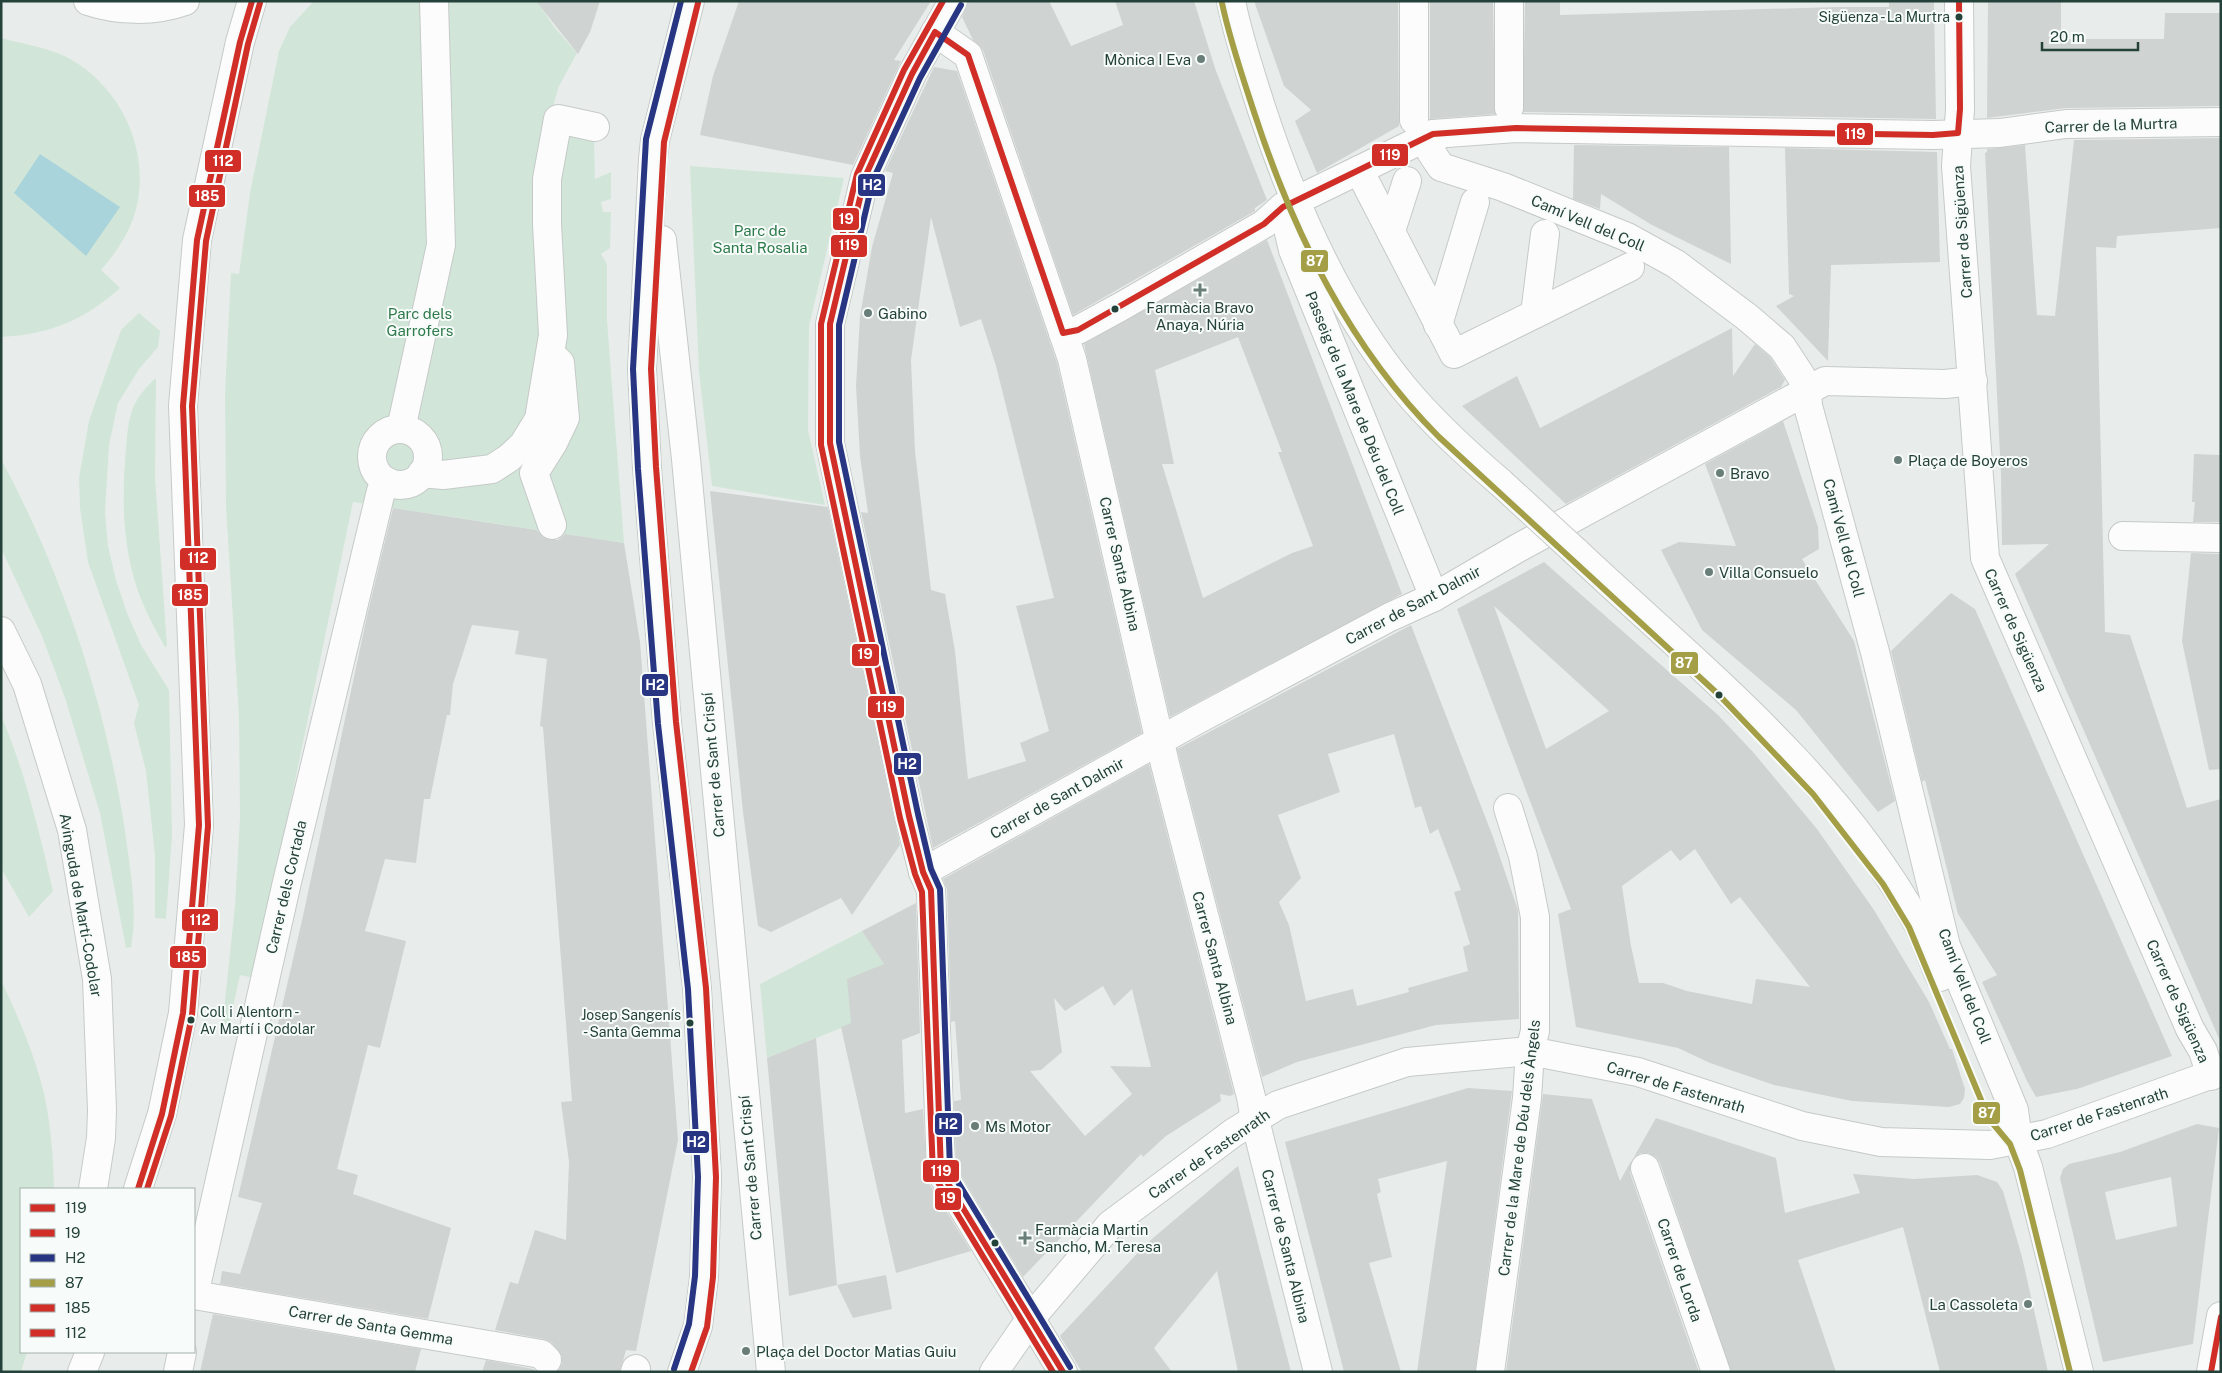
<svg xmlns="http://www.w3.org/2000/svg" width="2222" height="1373" viewBox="0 0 2222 1373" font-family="'Public Sans',sans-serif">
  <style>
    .green { fill: #d1e6d8 }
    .water { fill: #a9d4db }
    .building { fill: #cfd4d2; fill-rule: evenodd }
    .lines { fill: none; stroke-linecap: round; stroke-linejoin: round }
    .minor-casing { stroke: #c5cac8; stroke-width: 30 }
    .minor { stroke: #fcfcfc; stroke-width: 28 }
    .minor-bridge-casing { stroke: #c5cac8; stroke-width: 30; stroke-linecap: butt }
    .minor-bridge { stroke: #fcfcfc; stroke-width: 28 }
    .bus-1-casing { stroke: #f7fbf9; stroke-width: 10 }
    .bus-2-casing { stroke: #f7fbf9; stroke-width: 10 }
    .bus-3-casing { stroke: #f7fbf9; stroke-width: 10 }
    .bus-4-casing { stroke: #f7fbf9; stroke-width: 10 }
    .bus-5-casing { stroke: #f7fbf9; stroke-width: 10 }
    .bus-6-casing { stroke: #f7fbf9; stroke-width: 10 }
    .bus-1 { stroke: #d02e26; stroke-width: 6 }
    .bus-2 { stroke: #d02e26; stroke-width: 6 }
    .bus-3 { stroke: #283583; stroke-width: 6 }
    .bus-4 { stroke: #a49e47; stroke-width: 6 }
    .bus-5 { stroke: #d02e26; stroke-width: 6 }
    .bus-6 { stroke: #d02e26; stroke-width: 6 }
    .bus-dot { fill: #24423a; stroke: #f7fbf9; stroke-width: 2 }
    .poi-dot { fill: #697e78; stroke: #f7fbf9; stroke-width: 2 }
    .labels { text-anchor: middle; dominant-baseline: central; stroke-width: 4; stroke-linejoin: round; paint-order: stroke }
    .bus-label { font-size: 14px; fill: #24423a; stroke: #f7fbf9; text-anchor: end }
    .poi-label { font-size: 15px; fill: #24423a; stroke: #f7fbf9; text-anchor: start }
    .street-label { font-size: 15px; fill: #24423a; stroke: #f7fbf9 }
    .park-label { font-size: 15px; fill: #2d7a4b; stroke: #f7fbf9 }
    .line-badge { stroke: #f7fbf9; stroke-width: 2 }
    .badge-label { font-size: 14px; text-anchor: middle; font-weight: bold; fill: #fff }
  </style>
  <rect width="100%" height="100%" fill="#e8edeb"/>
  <g class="green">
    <polygon points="314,1 537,1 554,27 577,53 559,86 545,132 594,139 595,179 611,172 611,199 601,202 603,212 611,212 610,248 601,254 607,264 607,320 624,543 353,502 254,978 240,975 228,1030 222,1029 235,906 240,818 239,717 226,506 225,393 231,273 239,274 250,193 279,51 290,27"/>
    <path d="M1,38C22,44 52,48 70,59C125,90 154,159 133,219C126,238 114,255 101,270L120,288C83,321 50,334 1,337Z"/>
    <polygon points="690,166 844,178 809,326 808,430 825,505 712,486 699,372"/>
    <polygon points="139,313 160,331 158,347 139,369 118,403 109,445 105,512 108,546 116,580 127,613 141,645 169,690 172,835 166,919 155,918 155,856 146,771 134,723 139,705 88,562 80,508 79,478 89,421 111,358 121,330"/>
    <path d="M156,378L155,477L167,646L165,647C154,627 143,607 136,585C122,540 122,495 126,449C127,436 128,420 133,408C138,396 147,386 156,378Z"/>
    <path d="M1,459C63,575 105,701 125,831C130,869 138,909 131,947L126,948L100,813L65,698L42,636L1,548Z"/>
    <path d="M1,715C25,772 39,831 53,891L29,917L1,868Z"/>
    <polygon points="862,931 884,964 851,1024 767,1058 760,984"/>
    <path d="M1,980C19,1019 36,1057 45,1098C51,1127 53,1157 54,1186V1189H21V1352H27L21,1372H1Z"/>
  </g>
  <polygon class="water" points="40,154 120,207 86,256 14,193"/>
  <g class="building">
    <polygon points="536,1 600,1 590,32 578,54"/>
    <polygon points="739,1 931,1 894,60 901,61 853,165 700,135 713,76"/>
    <polygon points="969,1 1049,1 1071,46 1123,25 1115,1 1194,1 1216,71 1267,200 1255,208 1255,211 1073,315 983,50 973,40 962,17"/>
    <polygon points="1254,1 1398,1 1399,126 1317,173 1295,121 1311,110 1284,86"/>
    <polygon points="1430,1 1493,1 1495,114 1430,119"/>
    <polygon points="1525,1 1560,1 1560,15 1836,7 1889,7 1889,1 1934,1 1936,119 1523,112"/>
    <polygon points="1988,1 2061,1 2061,34 2064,34 2063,39 2164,39 2165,13 2221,13 2221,106 2066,108 1987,118"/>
    <path d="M934,67L957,71L1057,363L1142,733L933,848L861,512L868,513L860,456L856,386L860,316L872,247L893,173L885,171ZM931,217L960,327L981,319L996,366L1054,598L1016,606L1049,731L1020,743L1026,761L968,779L955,651L945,594L931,590L915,451L911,360Z"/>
    <polygon points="2221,138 2221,228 2117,236 2116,248 2096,247 2105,632 2130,635 2187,808 2221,799 2221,1043 2015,574 2049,544 2002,545 2001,475 1985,153 1987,152 1987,149 2025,145 2037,315 2055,316 2074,140"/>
    <polygon points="1574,145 1729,147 1731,264 1652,225 1601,194 1600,209 1573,199"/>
    <polygon points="1785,148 1937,152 1940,262 1831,265 1828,361 1776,306 1794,296 1789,294"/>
    <path d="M1267,240L1402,594L1170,717L1084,344ZM1238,337L1282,452H1278L1313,546L1292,553L1203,598L1162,464H1174L1155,370Z"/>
    <polygon points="1732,328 1733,376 1755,344 1770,357 1785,380 1781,387 1566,504 1462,406 1517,376 1540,428"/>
    <polygon points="1783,421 1818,527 1819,549 1802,559 1854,641 1895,801 1878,812 1796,710 1702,630 1661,550 1679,542 1736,546 1705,464"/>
    <polygon points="2194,454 2221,455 2221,522 2193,522 2195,502 2192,502"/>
    <polygon points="710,491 828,507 900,845 852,915 841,898 771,932 758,926 743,812"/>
    <polygon points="393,508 537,530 542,537 550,540 558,540 565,534 624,543 640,642 678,1140 636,1351 626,1350 620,1372 557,1372 562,1364 562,1356 552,1343 544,1339 495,1330 510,1282 518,1284 535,1230 566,1240 569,1162 561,1102 572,1101 543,727 540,726 547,659 515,654 519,631 472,625 453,684 450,715 447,715 430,799 424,799 416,863 385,859 365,931 406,941 380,1048 368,1045 337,1169 358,1175 353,1194 451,1228 428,1319 220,1284 222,1271 240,1274 262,1203 238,1197 303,916 367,616"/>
    <polygon points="2191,553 2221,554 2221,769 2209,770 2182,641"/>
    <path d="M1544,562L1718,715L1753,752L1817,829L1874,910L1929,1002L1950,1049H1952L1965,1089L1964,1098L1960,1104L1949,1107L1852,1101L1774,1085L1710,1063L1678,1048L1576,1027L1558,914L1571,909L1457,609ZM1494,606L1609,711L1546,749ZM1695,849L1731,904L1740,897L1810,987L1756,979L1752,1004L1687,991L1663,983H1639L1631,946L1622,886L1671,850L1680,861Z"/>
    <polygon points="1951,593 1975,609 2172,1056 2077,1089 2036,1097 2027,1081 1982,982 1997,975 1958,914 1925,780 1922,782 1891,651"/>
    <path d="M1411,625L1493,837L1518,910L1519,1019L1436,1025L1297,1062L1262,1077L1177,749ZM1394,734L1415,808L1421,806L1430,834L1438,829L1461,890L1454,892L1470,944L1463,947L1468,971L1408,988L1409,992L1357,1006L1353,989L1306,1001L1289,925L1279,902L1301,878L1278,815L1340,792L1328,754Z"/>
    <path d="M1149,764L1234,1094L1230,1096L1220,1094L1221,1101L1166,1136L1143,1157L1141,1154L1023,1277L956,1167L954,1101L961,1100L955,1021L951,1022L947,889L943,879ZM1103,986L1114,1006L1132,989L1151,1067L1110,1066L1132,1094L1085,1136L1030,1071L1041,1070L1062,1052L1054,998L1065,1011Z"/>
    <polygon points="916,903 920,1033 902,1040 905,1113 923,1109 927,1180 971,1251 896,1273 841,1027 851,1023 847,979 884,964 862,931"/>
    <polygon points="816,1038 837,1285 789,1296 767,1058"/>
    <polygon points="1468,1088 1512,1091 1475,1372 1417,1372 1447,1161 1378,1179 1381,1192 1377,1194 1392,1257 1369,1263 1401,1372 1344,1372 1285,1142"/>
    <polygon points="1543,1094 1592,1099 1620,1181 1631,1161 1630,1173 1699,1372 1506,1372"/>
    <polygon points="1656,1118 1776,1158 1785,1213 1860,1193 1853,1174 1914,1179 1977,1175 1997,1182 2003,1191 2022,1257 2048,1372 1940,1372 1903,1227 1798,1260 1836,1372 1731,1372 1660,1163 1656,1157 1648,1153 1640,1153 1634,1157"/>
    <path d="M2197,1124L2219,1128L2193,1344L2103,1362L2060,1178L2063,1169L2069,1164L2120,1152ZM2171,1177L2177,1226L2116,1240L2105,1192Z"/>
    <polygon points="1238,1166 1291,1372 1238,1372 1217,1271 1154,1348 1172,1372 1082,1372 1060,1336 1146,1244"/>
    <polygon points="886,1275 892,1309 853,1318 837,1285"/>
    <polygon points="213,1314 421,1349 415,1372 200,1372"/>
    <polygon points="486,1360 533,1369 537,1372 482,1372"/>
  </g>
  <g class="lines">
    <g class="minor-casing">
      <g id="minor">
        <path d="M88,1C118,11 154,12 185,1"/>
        <polyline points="953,1 912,74 865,177 830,324 830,443 909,816 923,872 931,890 941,1172 1063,1372"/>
        <path d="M1231,1C1238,37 1250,72 1261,107C1293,205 1337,307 1404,388C1433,423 1467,454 1501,483"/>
        <polyline points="1414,1 1414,120"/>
        <polyline points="1509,1 1509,108"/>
        <polyline points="1959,1 1960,109 1956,166 1985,558 2190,1029 2203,1051 2211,1076"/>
        <polyline points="935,32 968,55 1072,359 1165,764 1251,1097 1255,1120 1318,1372"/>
        <polyline points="1433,134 1431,152 1441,167 1503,187 1627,237 1676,264 1747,317 1782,347 1801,376 1807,390 1808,406 1875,652 1946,946 2014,1110 2018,1140"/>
        <polyline points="1359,170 1454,354 1630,267"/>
        <polyline points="1283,207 1293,250 1434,597"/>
        <polyline points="1391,231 1407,181"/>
        <polyline points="662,240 686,459 771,1372"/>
        <polyline points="1535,314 1545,234"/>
        <polyline points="1438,325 1475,202"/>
        <polyline points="1063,333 1078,330 1122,306 1264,224 1283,207 1433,134 1516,128 1933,135 2000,133 2066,124 2221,122"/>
        <polyline points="401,429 441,245 434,1"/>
        <circle cx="400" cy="457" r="28"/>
        <polyline points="422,473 443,475 492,469 509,458 523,445 539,419 553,335 547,224 547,179 558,119 595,127"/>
        <polyline points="388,482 381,491 287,882 194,1295 541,1354 547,1360"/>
        <polyline points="552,525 534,473 553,443 565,418 560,363 555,358"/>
        <polyline points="2123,536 2221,538"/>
        <path d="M1575,551C1696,665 1834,773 1917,922C1926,939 1932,959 1940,977"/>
        <polyline points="1,631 27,684 72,830 97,979 102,1110 101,1138 93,1189"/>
        <polyline points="923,872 1195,721 1390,617 1434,597 1518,548 1825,381 1945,384 1973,381"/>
        <polyline points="2006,1126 2018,1140 2028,1167 2079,1372"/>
        <polyline points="1645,1168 1716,1372"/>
        <polyline points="138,1189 162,1114 183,1013 199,825 183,406 197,240 240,42 252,1"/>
        <polyline points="82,1372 90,1352"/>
        <polyline points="178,1372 182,1352"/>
        <polyline points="635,1372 636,1369"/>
        <polyline points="682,1372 698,1326 704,1277 707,1177 697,988 667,723 647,468 642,369 653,159 655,140 690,1"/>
        <polyline points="994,1372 1031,1318 1110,1225 1233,1133 1278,1105 1407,1062 1530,1051 1638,1072 1802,1126 1881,1142 1990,1145 2047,1134 2221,1071"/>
        <polyline points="1490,1372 1527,1098 1530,1051 1535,1031 1535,917 1523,856 1508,808"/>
        <polyline points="2211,1372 2221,1316"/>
      </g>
    </g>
    <use href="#minor" class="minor"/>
    <g class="minor-bridge-casing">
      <polyline id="minor-bridge" points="1501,483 1575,551"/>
    </g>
    <use href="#minor-bridge" class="minor-bridge"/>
    <g class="bus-1-casing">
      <g id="bus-1">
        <polyline points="1063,1372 941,1172 931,890 923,872 909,816 830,443 830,324 865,177 912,74 935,32 968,55 1063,333 1078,330 1264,224 1283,207 1433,134 1516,128 1933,135 1958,133 1960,109 1959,1"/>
        <polyline points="2211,1372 2221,1317"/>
      </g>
    </g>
    <g class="bus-2-casing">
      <g id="bus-2">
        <polyline points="943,1 904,70 857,174 821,324 821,445 900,818 915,874 922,892 933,1174 1053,1372"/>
        <polyline points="691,1372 707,1327 713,1277 716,1177 706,988 676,722 656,467 651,369 664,142 698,3"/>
      </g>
    </g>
    <g class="bus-3-casing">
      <g id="bus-3">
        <polyline points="961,5 920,78 873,180 839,325 839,442 918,814 931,869 940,889 950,1169 1070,1367"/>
        <polyline points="674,1369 689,1324 695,1276 698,1177 688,989 658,724 638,469 633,369 646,139 681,1"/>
      </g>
    </g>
    <g class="bus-4-casing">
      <path id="bus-4" d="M1222,3C1230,41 1243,78 1255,115C1294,234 1350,348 1439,437L1719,695L1813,794L1883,884L1909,927L1989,1119L2010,1144L2020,1170L2070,1372"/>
    </g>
    <g class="bus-5-casing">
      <polyline id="bus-5" points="138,1189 162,1114 183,1013 199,825 183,406 197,240 240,42 252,1"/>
    </g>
    <g class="bus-6-casing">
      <polyline id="bus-6" points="147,1189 171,1116 192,1015 208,826 192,406 206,241 248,44 260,3"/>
    </g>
    <use href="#bus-1" class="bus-1"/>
    <use href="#bus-2" class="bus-2"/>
    <use href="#bus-3" class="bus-3"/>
    <use href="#bus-4" class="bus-4"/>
    <use href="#bus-5" class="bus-5"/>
    <use href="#bus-6" class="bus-6"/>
  </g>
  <g class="bus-dot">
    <circle cx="1959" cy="17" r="4.5"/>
    <circle cx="1115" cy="309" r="4.5"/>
    <circle cx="1719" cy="695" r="4.5"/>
    <circle cx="191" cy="1020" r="4.5"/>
    <circle cx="690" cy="1023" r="4.5"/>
    <circle cx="995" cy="1243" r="4.5"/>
  </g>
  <g class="poi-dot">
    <circle cx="1201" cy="59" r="5"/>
    <path d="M1197.5 282.5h5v5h5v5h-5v5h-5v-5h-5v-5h5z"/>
    <circle cx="868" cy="313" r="5"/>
    <circle cx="1898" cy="460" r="5"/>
    <circle cx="1720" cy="473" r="5"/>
    <circle cx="1709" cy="572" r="5"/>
    <circle cx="975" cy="1126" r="5"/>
    <path d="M1022.5 1230.5h5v5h5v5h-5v5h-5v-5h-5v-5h5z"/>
    <circle cx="2028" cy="1304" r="5"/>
    <circle cx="746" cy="1351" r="5"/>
  </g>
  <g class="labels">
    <g class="bus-label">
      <text x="1950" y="17">Sigüenza - La Murtra</text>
      <text x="200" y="1012" text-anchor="start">Coll i Alentorn -<tspan x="200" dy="17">Av Martí i Codolar</tspan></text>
      <text x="681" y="1015">Josep Sangenís<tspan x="681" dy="17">- Santa Gemma</tspan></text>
    </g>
    <g class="poi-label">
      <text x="1191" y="59" text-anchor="end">Mònica I Eva</text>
      <text x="1200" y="307" text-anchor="middle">Farmàcia Bravo<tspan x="1200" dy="17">Anaya, Núria</tspan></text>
      <text x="878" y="313">Gabino</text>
      <text x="1908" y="460">Plaça de Boyeros</text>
      <text x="1730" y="473">Bravo</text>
      <text x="1719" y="572">Villa Consuelo</text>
      <text x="985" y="1126">Ms Motor</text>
      <text x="1035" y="1229">Farmàcia Martin<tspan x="1035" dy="17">Sancho, M. Teresa</tspan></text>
      <text x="2018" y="1304" text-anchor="end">La Cassoleta</text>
      <text x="756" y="1351">Plaça del Doctor Matias Guiu</text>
    </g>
    <g class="street-label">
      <text transform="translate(2111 125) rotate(-2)">Carrer de la Murtra</text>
      <text transform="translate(1588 223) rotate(23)">Camí Vell del Coll</text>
      <text transform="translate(1962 232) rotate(-94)">Carrer de Sigüenza</text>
      <text transform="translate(1355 403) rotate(68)">Passeig de la Mare de Déu del Coll</text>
      <text transform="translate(1844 538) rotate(75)">Camí Vell del Coll</text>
      <text transform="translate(1120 564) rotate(77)">Carrer Santa Albina</text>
      <text transform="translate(1413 605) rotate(-28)">Carrer de Sant Dalmir</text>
      <text transform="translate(2016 630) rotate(66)">Carrer de Sigüenza</text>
      <text transform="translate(713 765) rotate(-95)">Carrer de Sant Crispí</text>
      <text transform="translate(1057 798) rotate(-29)">Carrer de Sant Dalmir</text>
      <text transform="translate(286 887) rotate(-77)">Carrer dels Cortada</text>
      <text transform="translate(81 905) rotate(80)">Avinguda de Martí-Codolar</text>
      <text transform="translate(1215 958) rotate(75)">Carrer Santa Albina</text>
      <text transform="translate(1965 986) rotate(69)">Camí Vell del Coll</text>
      <text transform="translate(2178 1001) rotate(66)">Carrer de Sigüenza</text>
      <text transform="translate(1676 1087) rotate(17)">Carrer de Fastenrath</text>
      <text transform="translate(2099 1114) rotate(-18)">Carrer de Fastenrath</text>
      <text transform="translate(1519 1148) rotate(-83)">Carrer de la Mare de Déu dels Àngels</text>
      <text transform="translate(1209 1154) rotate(-35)">Carrer de Fastenrath</text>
      <text transform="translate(750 1168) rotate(-95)">Carrer de Sant Crispí</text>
      <text transform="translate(1286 1246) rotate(76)">Carrer de Santa Albina</text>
      <text transform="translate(1680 1270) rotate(71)">Carrer de Lorda</text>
      <text transform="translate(371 1325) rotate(10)">Carrer de Santa Gemma</text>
    </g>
    <g class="park-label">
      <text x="760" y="230">Parc de<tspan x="760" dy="17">Santa Rosalia</tspan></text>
      <text x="420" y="313">Parc dels<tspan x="420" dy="17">Garrofers</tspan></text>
    </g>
  </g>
  <g class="line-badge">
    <rect x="1836" y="122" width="38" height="24" rx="5" fill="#d02e26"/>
    <rect x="1371" y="143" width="38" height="24" rx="5" fill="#d02e26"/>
    <rect x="204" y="149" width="38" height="24" rx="5" fill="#d02e26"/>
    <rect x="857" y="173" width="29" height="24" rx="5" fill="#283583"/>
    <rect x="188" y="184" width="38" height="24" rx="5" fill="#d02e26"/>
    <rect x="832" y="207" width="28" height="24" rx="5" fill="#d02e26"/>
    <rect x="830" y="234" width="38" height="24" rx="5" fill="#d02e26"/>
    <rect x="1300" y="249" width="29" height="24" rx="5" fill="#a49e47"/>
    <rect x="179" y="547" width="38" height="24" rx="5" fill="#d02e26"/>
    <rect x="171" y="583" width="38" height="24" rx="5" fill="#d02e26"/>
    <rect x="851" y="643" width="29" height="24" rx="5" fill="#d02e26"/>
    <rect x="1670" y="651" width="29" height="24" rx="5" fill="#a49e47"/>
    <rect x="641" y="673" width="28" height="24" rx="5" fill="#283583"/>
    <rect x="867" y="695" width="38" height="24" rx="5" fill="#d02e26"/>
    <rect x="893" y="752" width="29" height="24" rx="5" fill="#283583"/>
    <rect x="181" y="908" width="38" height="24" rx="5" fill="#d02e26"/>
    <rect x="169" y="945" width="38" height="24" rx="5" fill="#d02e26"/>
    <rect x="1972" y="1101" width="29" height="24" rx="5" fill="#a49e47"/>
    <rect x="934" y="1112" width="29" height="24" rx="5" fill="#283583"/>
    <rect x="682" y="1130" width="28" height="24" rx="5" fill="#283583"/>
    <rect x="922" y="1159" width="38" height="24" rx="5" fill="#d02e26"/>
    <rect x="934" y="1187" width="28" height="24" rx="5" fill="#d02e26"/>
  </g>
  <g class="badge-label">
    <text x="1855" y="139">119</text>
    <text x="1390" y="160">119</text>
    <text x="223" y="166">112</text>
    <text x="872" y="190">H2</text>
    <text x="207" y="201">185</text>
    <text x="846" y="224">19</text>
    <text x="849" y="250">119</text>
    <text x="1315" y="266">87</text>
    <text x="198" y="563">112</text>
    <text x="190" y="600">185</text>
    <text x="865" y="659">19</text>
    <text x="1684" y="668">87</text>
    <text x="655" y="690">H2</text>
    <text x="886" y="712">119</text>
    <text x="907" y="769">H2</text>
    <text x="200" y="925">112</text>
    <text x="188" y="962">185</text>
    <text x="1987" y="1118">87</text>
    <text x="948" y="1129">H2</text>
    <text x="696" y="1147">H2</text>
    <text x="941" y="1176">119</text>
    <text x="948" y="1203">19</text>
  </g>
  <rect width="2222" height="1373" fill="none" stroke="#24423a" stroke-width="5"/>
  <rect x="20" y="1188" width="175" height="165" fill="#f7fbf9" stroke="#a3b1ad"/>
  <rect x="30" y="1204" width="25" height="8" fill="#d02e26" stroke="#a3b1ad"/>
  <text x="65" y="1213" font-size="15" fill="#24423a">119</text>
  <rect x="30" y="1229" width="25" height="8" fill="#d02e26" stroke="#a3b1ad"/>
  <text x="65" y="1238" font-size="15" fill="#24423a">19</text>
  <rect x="30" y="1254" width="25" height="8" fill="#283583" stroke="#a3b1ad"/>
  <text x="65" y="1263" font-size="15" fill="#24423a">H2</text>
  <rect x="30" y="1279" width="25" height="8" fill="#a49e47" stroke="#a3b1ad"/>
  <text x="65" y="1288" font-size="15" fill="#24423a">87</text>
  <rect x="30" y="1304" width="25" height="8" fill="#d02e26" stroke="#a3b1ad"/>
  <text x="65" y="1313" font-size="15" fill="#24423a">185</text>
  <rect x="30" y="1329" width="25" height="8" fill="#d02e26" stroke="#a3b1ad"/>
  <text x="65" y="1338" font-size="15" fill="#24423a">112</text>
  <path d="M2042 42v8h96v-8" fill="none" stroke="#24423a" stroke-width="2.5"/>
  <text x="2050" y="42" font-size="15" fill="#24423a" stroke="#f7fbf9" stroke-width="4" paint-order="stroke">20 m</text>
</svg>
